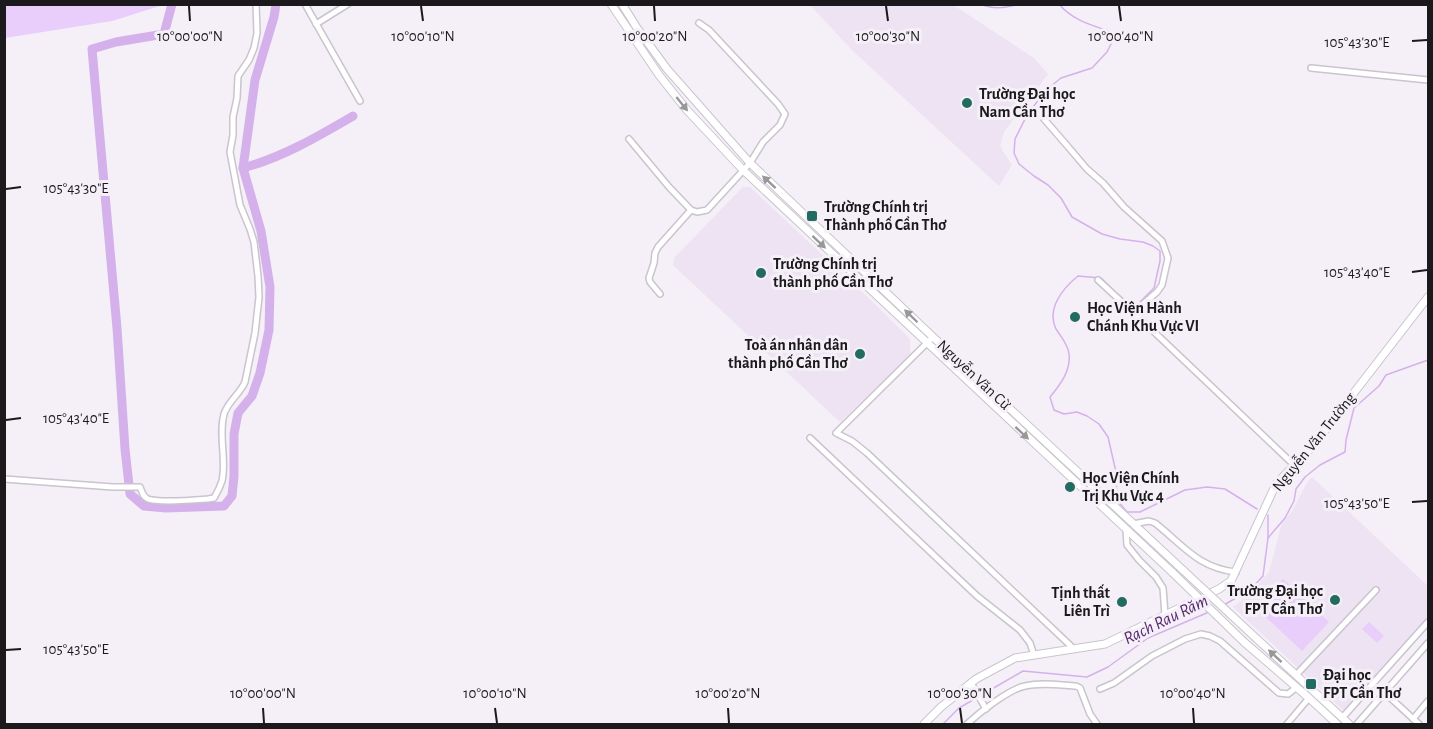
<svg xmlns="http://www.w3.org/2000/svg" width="1433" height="729" viewBox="0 0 1433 729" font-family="'Alegreya Sans',sans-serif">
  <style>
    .built { fill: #ede3f3 }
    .green { fill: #e9cdfa }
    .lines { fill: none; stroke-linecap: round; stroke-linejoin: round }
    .stream { stroke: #d5b1eb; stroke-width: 1.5 }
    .river { stroke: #d5b1eb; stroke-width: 9 }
    .street-casing { stroke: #c9c4cd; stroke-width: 8 }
    .secondary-casing { stroke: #c9c4cd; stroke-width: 9 }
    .street { stroke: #fff; stroke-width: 5 }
    .secondary { stroke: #fff; stroke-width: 7 }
    .secondary-bridge-casing { stroke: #c9c4cd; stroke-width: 9; stroke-linecap: butt }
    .secondary-bridge { stroke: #fff; stroke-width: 7 }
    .oneway { fill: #989899 }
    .ticks { fill: none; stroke: #1b191c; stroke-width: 2 }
    .poi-dot { fill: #226b61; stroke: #f5eff8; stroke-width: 2 }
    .labels { text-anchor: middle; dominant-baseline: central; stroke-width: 6; stroke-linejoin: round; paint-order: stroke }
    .poi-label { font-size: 16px; font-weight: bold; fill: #1b191c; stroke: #f5eff8; text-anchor: start }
    .street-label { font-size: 16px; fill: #1b191c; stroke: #f5eff8 }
    .water-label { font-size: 18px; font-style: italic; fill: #572a6e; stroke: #f5eff8 }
    .ticks-label { font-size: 15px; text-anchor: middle; fill: #1b191c; stroke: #f5eff8; stroke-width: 6; stroke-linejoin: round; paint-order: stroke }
  </style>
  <rect width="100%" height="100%" fill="#f5eff8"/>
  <g class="built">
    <polygon points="810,5 954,5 958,8 1034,58 1048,74 1004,132 1000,146 1012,165 999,186 852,50"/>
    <polygon points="743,187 750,187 878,307 910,339 910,355 840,422 673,265 674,258"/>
    <polygon points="1312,477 1428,586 1428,626 1347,714 1233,607 1251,593 1269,572 1282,523 1292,511 1308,481"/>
  </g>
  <g class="green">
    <polygon points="5,4 163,4 163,5 112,21 5,38"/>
    <polygon points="1283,579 1329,622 1302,651 1256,608"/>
    <polygon points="1369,622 1384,636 1377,643 1362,629"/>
  </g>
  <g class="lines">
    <g class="stream">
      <path d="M981,4C993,10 1007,8 1020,4"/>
      <path d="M1059,4C1072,20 1091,25 1109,31L1112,42L1107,52L1092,68L1061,78L1046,90L1027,115L1015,139L1014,153L1019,164L1034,176L1048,185L1061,198L1072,217L1102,234L1120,239L1143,242L1153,246L1160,251V261L1154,288L1133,309L1132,308"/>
      <path d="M1113,290L1101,278L1078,276C1063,288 1046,309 1056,329C1061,337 1068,344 1069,354C1071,371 1060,385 1050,397L1054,410L1064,414L1077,412L1087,416L1099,424L1108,437L1116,472L1117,500L1127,512H1140L1185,490L1207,487L1225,489L1257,509"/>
      <polyline points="1268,538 1268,515"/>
      <polyline points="1224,605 1251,589 1263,576 1268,538 1285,518 1294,501 1296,489 1305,477 1320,465 1345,452 1346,440 1354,408 1379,386 1386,375 1428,360"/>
      <polyline points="943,724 959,708 1023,671 1087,677 1108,667 1148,638 1209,612"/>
    </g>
    <g class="river">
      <polyline points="172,4 164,34 116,42 92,49 117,328 125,449 130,494 144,506 166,508 224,506 232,496 234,476 234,434 238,413 252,396 260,373 269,330 270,287 261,231 243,168 255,80 274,17 276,4"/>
      <path d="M243,168C283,157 317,137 353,116"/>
    </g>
    <g class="street-casing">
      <g id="street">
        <polyline points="305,4 360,101"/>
        <polyline points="316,24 348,4"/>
        <polyline points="1311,68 1428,80"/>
        <polyline points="1044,119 1064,142 1087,169 1103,183 1124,207 1162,241 1168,258 1162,285 1157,292 1133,313"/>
        <polyline points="629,139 669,187 691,210 697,212 707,210 750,163 763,142 780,125 785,114 778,104 709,30 699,23"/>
        <polyline points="1098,280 1150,328 1294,465"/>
        <polyline points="660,294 650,282 649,278 654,263 655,253 658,247 691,210"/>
        <polyline points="933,337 836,433 852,441 867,453 1073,648"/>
        <polyline points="810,438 977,596 1020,630 1030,643 1034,655"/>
        <path d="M4,479L113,487H140C142,492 143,497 148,499C159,503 195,500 208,499L214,498C217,493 220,487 222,481C227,459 218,436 224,414C228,401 240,394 245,382L255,333L259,297L258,276L254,242L250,229L240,205L230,152L233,135V117L237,98L238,76L249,60L254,48L257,33L256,4"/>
        <path d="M1133,524L1149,521L1155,523C1183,545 1198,568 1236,572"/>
        <polyline points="1126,529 1127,545 1139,560 1156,577 1163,588 1165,615"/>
        <polyline points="1296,675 1376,590"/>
        <polyline points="971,683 986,709"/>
        <polyline points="1100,689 1114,683 1152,656 1185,639 1201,634 1210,636 1220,641 1279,693 1288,694 1297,687"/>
        <polyline points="1385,693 1419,724"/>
        <polyline points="1342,718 1428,622"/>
        <polyline points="1413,719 1428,701"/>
        <path d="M967,724C979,713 1009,689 1025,686C1041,682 1060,685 1076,686L1080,688L1090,714L1097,724"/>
        <polyline points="1287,724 1309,698"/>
        <polyline points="1357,724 1428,643"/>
      </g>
    </g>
    <g class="secondary-casing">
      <g id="secondary">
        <polyline points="611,4 659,75 686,109 743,170 1173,573"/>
        <polyline points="622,4 637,28 667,69 750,163 933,337 1184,571"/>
        <polyline points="1257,639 1349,724"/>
        <polyline points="1244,642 1309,698 1337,724"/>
        <polyline points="924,724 941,707 976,679 1015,658 1105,644 1219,589 1231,581 1276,484 1312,447 1428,297"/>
      </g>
    </g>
    <use href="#street" class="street"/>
    <use href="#secondary" class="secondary"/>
    <g class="secondary-bridge-casing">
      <g id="secondary-bridge">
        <polyline points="1184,571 1257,639"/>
        <polyline points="1173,573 1244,642"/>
      </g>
    </g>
    <use href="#secondary-bridge" class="secondary-bridge"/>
  </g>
  <defs><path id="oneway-solid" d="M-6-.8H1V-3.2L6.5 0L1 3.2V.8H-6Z" transform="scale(1.5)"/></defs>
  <g class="oneway">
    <use href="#oneway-solid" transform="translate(682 104) rotate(51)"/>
    <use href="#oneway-solid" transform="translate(769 182) rotate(-137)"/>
    <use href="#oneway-solid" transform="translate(819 242) rotate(43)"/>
    <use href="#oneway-solid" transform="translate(911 316) rotate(-136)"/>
    <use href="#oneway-solid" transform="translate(1022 433) rotate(43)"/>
    <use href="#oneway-solid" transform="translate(1275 656) rotate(-137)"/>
  </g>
  <path class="ticks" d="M189,6L190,21M421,6L423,21M654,6L655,21M886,6L888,21M1119,6L1121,21M1412,41L1427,40M6,189L21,187M1412,272L1427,270M6,420L21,418M1412,502L1427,501M6,650L21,649M263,708L264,723M495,708L497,723M728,708L729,723M960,708L962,723M1193,708L1194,723"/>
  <g class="poi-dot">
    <circle cx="967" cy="103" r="6"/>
    <rect x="806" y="210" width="12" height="12" rx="3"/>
    <circle cx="761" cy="273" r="6"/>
    <circle cx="1075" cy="317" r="6"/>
    <circle cx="860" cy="354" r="6"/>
    <circle cx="1070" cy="487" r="6"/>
    <circle cx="1335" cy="600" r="6"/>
    <circle cx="1122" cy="602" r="6"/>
    <rect x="1305" y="678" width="12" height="12" rx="3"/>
  </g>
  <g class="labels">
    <g class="poi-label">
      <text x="979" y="94">Trường Đại học<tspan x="979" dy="18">Nam Cần Thơ</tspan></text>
      <text x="824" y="207">Trường Chính trị<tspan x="824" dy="18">Thành phố Cần Thơ</tspan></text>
      <text x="773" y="264">Trường Chính trị<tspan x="773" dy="18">thành phố Cần Thơ</tspan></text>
      <text x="1087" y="308">Học Viện Hành<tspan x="1087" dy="18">Chánh Khu Vực VI</tspan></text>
      <text x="848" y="345" text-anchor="end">Toà án nhân dân<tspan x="848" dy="18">thành phố Cần Thơ</tspan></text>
      <text x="1082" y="478">Học Viện Chính<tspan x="1082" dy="18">Trị Khu Vực 4</tspan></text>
      <text x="1323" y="591" text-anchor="end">Trường Đại học<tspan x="1323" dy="18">FPT Cần Thơ</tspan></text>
      <text x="1110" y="593" text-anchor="end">Tịnh thất<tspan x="1110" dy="18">Liên Trì</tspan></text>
      <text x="1323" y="675">Đại học<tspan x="1323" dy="18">FPT Cần Thơ</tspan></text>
    </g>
    <g class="street-label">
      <text transform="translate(974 375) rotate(43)">Nguyễn Văn Cừ</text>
      <text transform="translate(1314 442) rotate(-51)">Nguyễn Văn Trường</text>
    </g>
    <g class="water-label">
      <text transform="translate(1166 620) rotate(-26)">Rạch Rau Răm</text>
    </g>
  </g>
  <g class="ticks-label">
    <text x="190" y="41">10°00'00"N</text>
    <text x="423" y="41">10°00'10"N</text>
    <text x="655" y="41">10°00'20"N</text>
    <text x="888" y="41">10°00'30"N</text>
    <text x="1121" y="41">10°00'40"N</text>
    <text x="1357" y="47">105°43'30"E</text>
    <text x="76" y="193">105°43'30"E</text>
    <text x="1357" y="277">105°43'40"E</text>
    <text x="76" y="423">105°43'40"E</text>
    <text x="1357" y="508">105°43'50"E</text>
    <text x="76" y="654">105°43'50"E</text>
    <text x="263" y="698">10°00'00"N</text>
    <text x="495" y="698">10°00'10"N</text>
    <text x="728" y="698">10°00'20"N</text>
    <text x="960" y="698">10°00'30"N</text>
    <text x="1193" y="698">10°00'40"N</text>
  </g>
  <rect width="1433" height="729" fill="none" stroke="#1b191c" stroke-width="12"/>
</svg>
